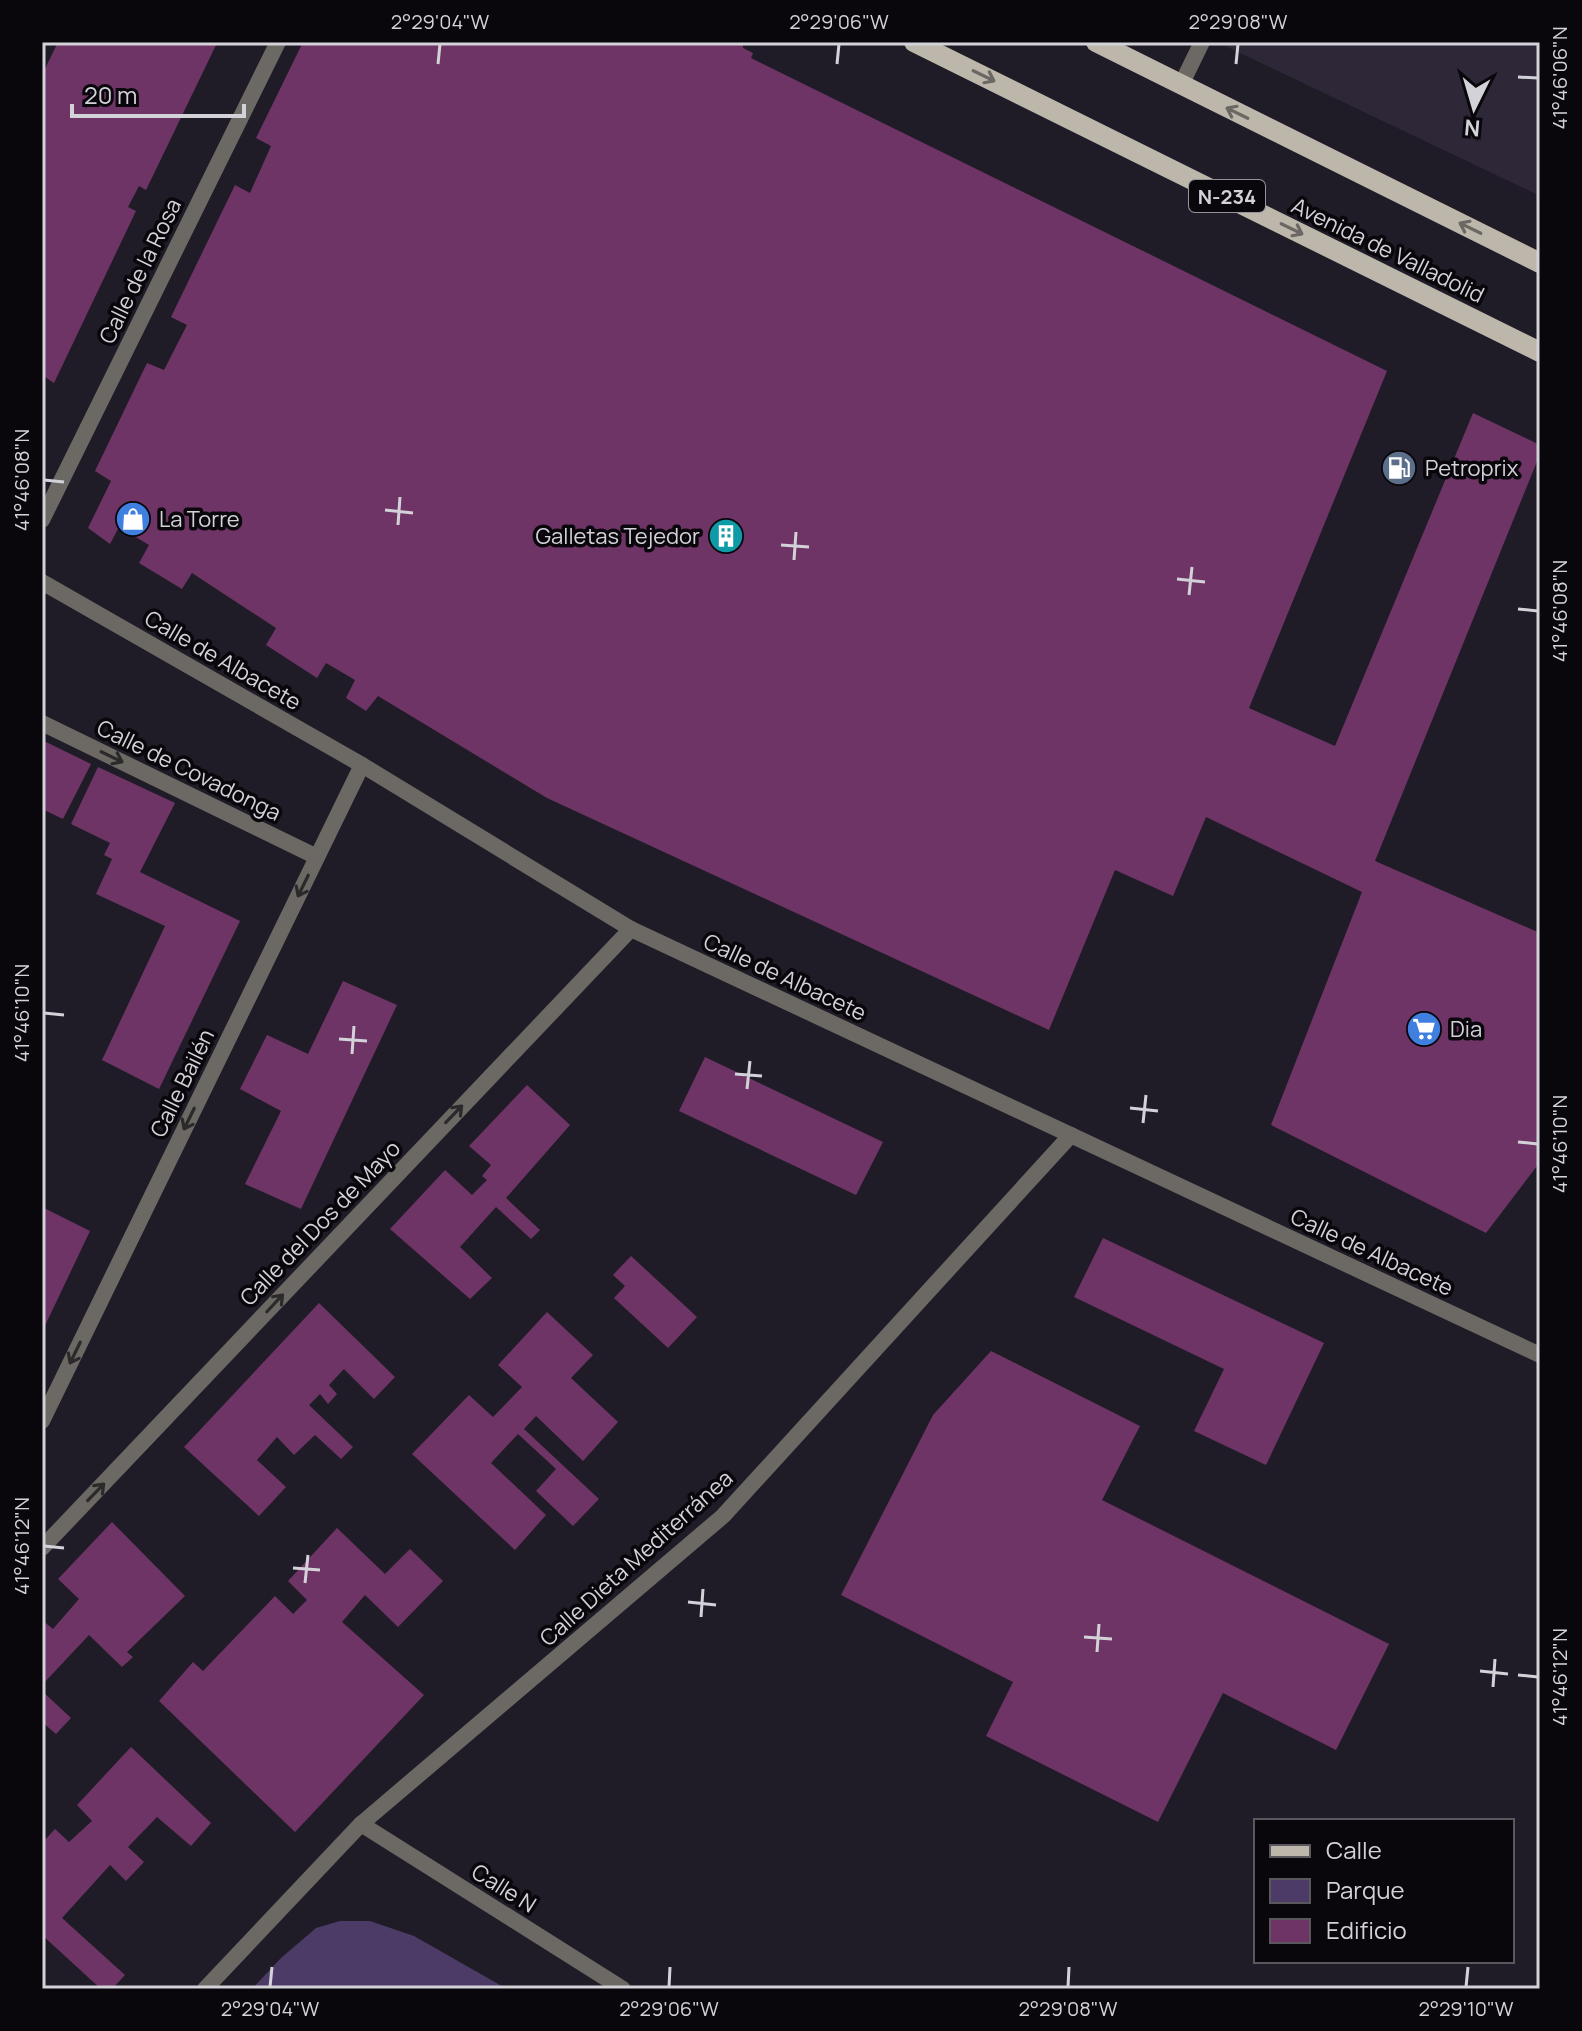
<svg xmlns="http://www.w3.org/2000/svg" width="1582" height="2031" viewBox="0 0 1582 2031" font-family="Manrope,sans-serif">
  <style>
    .built { fill: #2d2737 }
    .green { fill: #4c3b66 }
    .building { fill: #6e3465 }
    .lines { fill: none; stroke-linecap: round; stroke-linejoin: round }
    .service { stroke: #6c6964; stroke-width: 16 }
    .minor { stroke: #6c6964; stroke-width: 16 }
    .primary { stroke: #bcb6ab; stroke-width: 20 }
    .oneway { stroke: #6b6763 }
    .oneway2 { stroke: #2c292b }
    .ticks { fill: none; stroke: #d4d2d9; stroke-width: 3 }
    .labels { text-anchor: middle; dominant-baseline: central; stroke-width: 7; stroke-linejoin: round; paint-order: stroke }
    .shield { fill: #09070c; stroke: #97959c; stroke-width: 2 }
    .shield-label { font-size: 20px; font-weight: bold; fill: #d4d2d9 }
    .street-label { font-size: 22px; fill: #d4d2d9; stroke: #09070c }
    .poi-label { font-size: 22px; fill: #d4d2d9; stroke: #09070c; text-anchor: start }
    .neatline { fill: none; stroke: #d4d2d9; stroke-width: 3 }
    .ticks-label { font-size: 20px; text-anchor: middle; fill: #d4d2d9 }
  </style>
  <rect width="100%" height="100%" fill="#201c27"/>
  <polygon class="built" points="1217,42 1540,42 1540,196"/>
  <polygon class="green" points="340,1921 370,1921 414,1936 507,1989 252,1989 281,1958 316,1928"/>
  <g class="building">
    <polygon points="58,42 217,43 146,190 139,186 128,207 136,211 54,383 45,377 42,383 42,75"/>
    <polygon points="303,42 739,42 743,44 743,48 753,53 751,58 1387,371 1249,708 1335,746 1473,413 1540,445 1540,454 1375,861 1540,933 1540,1162 1486,1233 1271,1125 1362,892 1206,817 1173,896 1115,870 1049,1030 547,798 378,696 366,711 346,698 355,680 326,663 317,678 266,645 276,628 192,573 182,589 139,563 149,545 119,527 110,544 88,528 111,481 95,471 147,363 164,370 187,325 171,317 235,185 250,193 271,146 256,138"/>
    <polygon points="42,740 91,764 63,819 42,809"/>
    <polygon points="98,767 175,803 140,872 240,921 159,1089 102,1060 165,926 96,894 112,859 104,855 110,843 71,824"/>
    <polygon points="343,981 397,1005 301,1209 245,1184 281,1111 240,1089 267,1035 308,1054"/>
    <polygon points="705,1057 883,1142 856,1195 679,1111"/>
    <polygon points="527,1085 570,1125 506,1198 540,1230 531,1239 496,1207 460,1247 492,1278 470,1299 390,1229 445,1170 472,1195 487,1180 482,1176 491,1165 469,1146"/>
    <polygon points="42,1207 90,1231 42,1332"/>
    <polygon points="1103,1238 1324,1343 1266,1465 1194,1431 1224,1369 1074,1297"/>
    <polygon points="631,1256 697,1317 668,1348 614,1298 625,1286 613,1275"/>
    <polygon points="319,1303 395,1377 374,1399 344,1369 329,1385 337,1394 328,1404 320,1394 309,1405 353,1447 341,1459 315,1435 294,1455 277,1437 257,1460 286,1487 259,1516 184,1447"/>
    <polygon points="547,1312 593,1355 571,1378 618,1422 583,1461 536,1416 524,1429 599,1499 573,1526 536,1491 556,1469 518,1434 491,1463 546,1515 515,1550 412,1454 469,1395 493,1417 522,1387 498,1365"/>
    <polygon points="991,1351 1140,1426 1102,1500 1389,1644 1336,1750 1223,1693 1158,1822 986,1736 1013,1682 841,1595 933,1415"/>
    <polygon points="112,1522 185,1596 127,1652 133,1657 122,1667 89,1635 42,1685 42,1620 53,1629 79,1599 58,1579"/>
    <polygon points="337,1528 385,1574 410,1549 443,1581 398,1627 365,1595 342,1622 424,1695 295,1832 159,1701 193,1662 203,1671 275,1596 293,1614 307,1600 288,1581"/>
    <polygon points="42,1691 71,1718 56,1734 42,1722"/>
    <polygon points="131,1747 211,1823 191,1846 157,1817 128,1847 144,1862 126,1881 110,1865 62,1918 125,1975 112,1989 101,1989 42,1935 42,1843 55,1829 69,1842 92,1821 77,1805"/>
  </g>
  <g class="lines">
    <polyline class="service" points="1181,85 1202,42"/>
    <g class="minor">
      <polyline points="42,520 278,42"/>
      <polyline points="42,582 362,765 631,929 1540,1355"/>
      <polyline points="42,723 317,857"/>
      <polyline points="42,1421 362,765"/>
      <polyline points="42,1548 631,929"/>
      <polyline points="361,1824 623,1989"/>
      <polyline points="205,1989 361,1824 723,1516 1071,1135"/>
    </g>
    <g class="primary">
      <polyline points="914,42 1540,352"/>
      <polyline points="1096,42 1540,263"/>
    </g>
  </g>
  <defs><path id="oneway-shaft" d="M-6 0H5M1.5-3L5.5 0L1.5 3" fill="none" stroke-width="1.6" stroke-linecap="round" stroke-linejoin="round" transform="scale(2)"/></defs>
  <g class="oneway">
    <use href="#oneway-shaft" transform="translate(984 76) rotate(26)"/>
    <use href="#oneway-shaft" transform="translate(1237 113) rotate(-154)"/>
    <use href="#oneway-shaft" transform="translate(1470 228) rotate(-154)"/>
    <use href="#oneway-shaft" transform="translate(1292 229) rotate(26)"/>
  </g>
  <g class="oneway2">
    <use href="#oneway-shaft" transform="translate(112 757) rotate(26)"/>
    <use href="#oneway-shaft" transform="translate(303 886) rotate(116)"/>
    <use href="#oneway-shaft" transform="translate(454 1114) rotate(-46)"/>
    <use href="#oneway-shaft" transform="translate(189 1119) rotate(116)"/>
    <use href="#oneway-shaft" transform="translate(275 1303) rotate(-47)"/>
    <use href="#oneway-shaft" transform="translate(75 1353) rotate(116)"/>
    <use href="#oneway-shaft" transform="translate(96 1492) rotate(-46)"/>
  </g>
  <path class="ticks" d="M438,64L440,44M837,64L839,44M1236,64L1238,44M1518,77L1538,78M44,480L64,482M385,510L413,513M398,525L400,497M781,545L809,547M794,560L796,532M1177,579L1205,582M1189,595L1192,567M1518,609L1538,611M44,1013L64,1015M339,1039L367,1041M352,1054L354,1026M735,1074L762,1076M747,1089L750,1061M1130,1108L1158,1111M1143,1123L1146,1095M1518,1142L1538,1144M44,1546L64,1548M293,1568L320,1570M305,1583L308,1555M688,1602L716,1605M701,1617L703,1589M1084,1637L1112,1639M1097,1652L1099,1624M1480,1671L1508,1674M1518,1675L1538,1677M1493,1687L1495,1659M270,1987L272,1967M669,1987L670,1967M1068,1987L1069,1967M1466,1987L1468,1967"/>
  <defs>
    <g id="fuel-disc" transform="scale(1.8)"><circle r="9.5" fill="#5c6f8a" stroke="#09070c"/><path d="M-5.5-6h7V0h2V4h1.3V-2.5L3-4.5l.8-.8L6-3V5H2.5V1h-1V6h-7ZM-4.2-4.7v3.2H.2V-4.7Z" fill="#fff"/></g>
    <g id="shop-disc" transform="scale(1.8)"><circle r="9.5" fill="#3f7fe0" stroke="#09070c"/><path d="M-5-2.5h2.3a2.7 3.5 0 0 1 5.4 0H5L5.5 6h-11ZM-1.5-2.5h3a1.5 2.3 0 0 0-3 0Z" fill="#fff"/></g>
    <g id="building-disc" transform="scale(1.8)"><circle r="9.5" fill="#0f9aa8" stroke="#09070c"/><path d="M-4-6H4V6H1V3H-1V6H-4ZM-2.5-4.3h1.7v1.8h-1.7ZM.8-4.3h1.7v1.8H.8ZM-2.5-1h1.7V.8h-1.7ZM.8-1h1.7V.8H.8Z" fill="#fff"/></g>
    <g id="supermarket-disc" transform="scale(1.8)"><circle r="9.5" fill="#3f7fe0" stroke="#09070c"/><path d="M-6-5.5h2.5l.6 2H6L4.5 2H-2.5L-4.4-4H-6ZM-1.5 3.2a1.3 1.3 0 1 0 .1 0ZM3 3.2a1.3 1.3 0 1 0 .1 0Z" fill="#fff"/></g>
  </defs>
  <g fill-rule="evenodd">
    <use href="#fuel-disc" x="1399" y="468"/>
    <use href="#shop-disc" x="133" y="519"/>
    <use href="#building-disc" x="726" y="536"/>
    <use href="#supermarket-disc" x="1424" y="1029"/>
  </g>
  <g class="labels">
    <rect class="shield" x="1189" y="180" width="76" height="32" rx="6"/>
    <g class="shield-label">
      <text x="1227" y="196">N-234</text>
    </g>
    <g class="street-label">
      <text transform="translate(1388 250) rotate(26)">Avenida de Valladolid</text>
      <text transform="translate(140 271) rotate(-64)">Calle de la Rosa</text>
      <text transform="translate(223 660) rotate(30)">Calle de Albacete</text>
      <text transform="translate(189 770) rotate(26)">Calle de Covadonga</text>
      <text transform="translate(785 977) rotate(25)">Calle de Albacete</text>
      <text transform="translate(182 1083) rotate(-64)">Calle Bailén</text>
      <text transform="translate(320 1223) rotate(-46)">Calle del Dos de Mayo</text>
      <text transform="translate(1372 1252) rotate(25)">Calle de Albacete</text>
      <text transform="translate(636 1558) rotate(-42)">Calle Dieta Mediterránea</text>
      <text transform="translate(504 1888) rotate(32)">Calle N</text>
    </g>
    <g class="poi-label">
      <text x="1425" y="468">Petroprix</text>
      <text x="159" y="519">La Torre</text>
      <text x="700" y="536" text-anchor="end">Galletas Tejedor</text>
      <text x="1450" y="1029">Dia</text>
    </g>
  </g>
  <rect width="1582" height="2031" fill="none" stroke="#09070c" stroke-width="88"/>
  <rect x="1254" y="1819" width="260" height="144" fill="#09070c" stroke="#5a585e" stroke-width="2"/>
  <rect x="1270" y="1845" width="40" height="12" fill="#bcb6ab" stroke="#5a585e" stroke-width="2"/>
  <text x="1326" y="1859" font-size="24" fill="#d4d2d9">Calle</text>
  <rect x="1270" y="1879" width="40" height="24" fill="#4c3b66" stroke="#5a585e" stroke-width="2"/>
  <text x="1326" y="1899" font-size="24" fill="#d4d2d9">Parque</text>
  <rect x="1270" y="1919" width="40" height="24" fill="#6e3465" stroke="#5a585e" stroke-width="2"/>
  <text x="1326" y="1939" font-size="24" fill="#d4d2d9">Edificio</text>
  <g transform="translate(1474 108) rotate(185)" stroke="#09070c" stroke-width="6" paint-order="stroke">
  <path d="M0-6L14 30L0 20L-14 30Z" fill="#d4d2d9"/>
  <text y="-12" font-size="22" font-weight="bold" text-anchor="middle" fill="#d4d2d9">N</text>
  </g>
  <path d="M72 104v12h172v-12" fill="none" stroke="#d4d2d9" stroke-width="4"/>
  <text x="84" y="104" font-size="24" fill="#d4d2d9" stroke="#09070c" stroke-width="6" paint-order="stroke">20 m</text>
  <rect x="44" y="44" width="1494" height="1943" class="neatline"/>
  <g class="ticks-label">
    <text x="440" y="29">2°29'04"W</text>
    <text x="839" y="29">2°29'06"W</text>
    <text x="1238" y="29">2°29'08"W</text>
    <text transform="translate(1560 78) rotate(-90)" y="7">41°46'06"N</text>
    <text transform="translate(22 480) rotate(-90)" y="7">41°46'08"N</text>
    <text transform="translate(1560 611) rotate(-90)" y="7">41°46'08"N</text>
    <text transform="translate(22 1013) rotate(-90)" y="7">41°46'10"N</text>
    <text transform="translate(1560 1144) rotate(-90)" y="7">41°46'10"N</text>
    <text transform="translate(22 1546) rotate(-90)" y="7">41°46'12"N</text>
    <text transform="translate(1560 1677) rotate(-90)" y="7">41°46'12"N</text>
    <text x="270" y="2016">2°29'04"W</text>
    <text x="669" y="2016">2°29'06"W</text>
    <text x="1068" y="2016">2°29'08"W</text>
    <text x="1466" y="2016">2°29'10"W</text>
  </g>
</svg>
